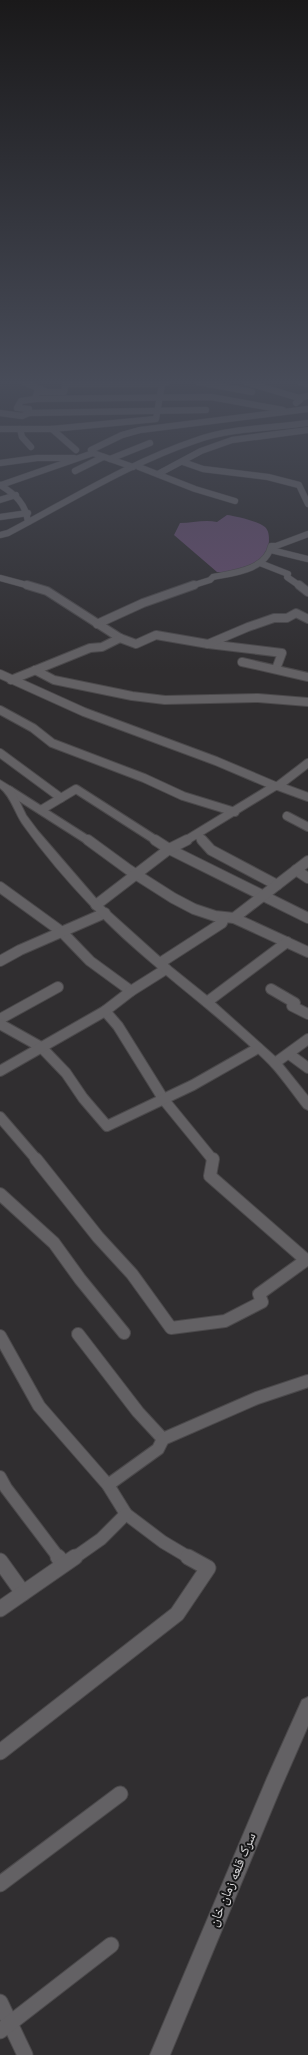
<svg xmlns="http://www.w3.org/2000/svg" width="308" height="2055" viewBox="0 0 308 2055" font-family="Overpass,'Noto Naskh Arabic',sans-serif">
  <style>
    .green { fill: #654d6e }
    .lines { fill: none; stroke-linecap: round; stroke-linejoin: round }
    .street-far4-casing { stroke: #4b494b; stroke-width: 7 }
    .street-far3-casing { stroke: #4b494b; stroke-width: 10 }
    .street-far2-casing { stroke: #4b494b; stroke-width: 12 }
    .street-far1-casing { stroke: #4b494b; stroke-width: 14 }
    .street-casing { stroke: #4b494b; stroke-width: 17 }
    .secondary-casing { stroke: #4b494b; stroke-width: 2 }
    .street-far4 { stroke: #636164; stroke-width: 6 }
    .street-far3 { stroke: #636164; stroke-width: 8 }
    .street-far2 { stroke: #636164; stroke-width: 10 }
    .street-far1 { stroke: #636164; stroke-width: 12 }
    .street { stroke: #636164; stroke-width: 15 }
    .secondary { fill: #636164; fill-rule: evenodd }
    .labels { text-anchor: middle; dominant-baseline: central; stroke-width: 4; stroke-linejoin: round; paint-order: stroke }
    .near-street-label { font-size: 14px; fill: #dddcde; stroke: #171718 }
  </style>
  <rect width="100%" height="100%" fill="#302e30"/>
  <path class="green" d="M227,515C236,516 257,521 265,527C269,531 269,536 269,541C268,565 237,574 217,572L174,535L180,523C192,523 205,519 217,522Z"/>
  <g class="lines">
    <g class="street-far4-casing">
      <g id="street-far4">
        <polyline points="24,382 47,392"/>
        <polyline points="198,382 252,392"/>
        <polyline points="245,382 299,398"/>
        <polyline points="300,382 308,384"/>
        <polyline points="66,384 162,384 167,382"/>
        <polyline points="35,399 211,397 283,410"/>
        <polyline points="296,403 300,400 299,398 308,396"/>
        <polyline points="0,413 22,416 29,413 206,410"/>
        <polyline points="29,413 29,409 17,408 21,401 35,399 37,392 64,392 66,382"/>
        <polyline points="0,429 52,429 156,419 162,384"/>
        <polyline points="20,429 22,437 31,447"/>
        <polyline points="52,429 76,450"/>
        <polyline points="93,453 133,467"/>
        <polyline points="110,459 150,443"/>
        <polyline points="183,462 203,469 268,477 299,485 308,504"/>
        <polyline points="0,463 37,458 74,458"/>
        <polyline points="139,467 195,489 235,501"/>
        <polyline points="75,471 103,457"/>
        <polyline points="158,474 201,451 232,440 308,430"/>
        <path d="M0,485C15,494 26,504 28,522"/>
        <polyline points="1,485 93,453 91,450 122,435 140,430 308,409"/>
        <polyline points="0,500 16,495"/>
        <polyline points="0,517 28,513"/>
        <path d="M0,535L8,533C69,501 131,462 197,440C230,428 273,428 308,423"/>
        <polyline points="271,550 308,559"/>
        <polyline points="260,563 288,574 287,577 300,586"/>
        <polyline points="0,578 30,586"/>
        <path d="M191,586L210,580L213,577C233,573 266,570 271,546H276L308,534"/>
      </g>
    </g>
    <g class="street-far3-casing">
      <g id="street-far3">
        <polyline points="27,585 47,591 120,638 136,644 156,635 208,644 282,653 276,669"/>
        <polyline points="299,585 308,592"/>
        <polyline points="97,624 143,603 194,585"/>
        <polyline points="208,644 248,627 274,618 287,618 296,613 308,619"/>
        <polyline points="242,662 308,677"/>
        <polyline points="35,670 54,680 132,696 165,700 258,698 308,702"/>
        <polyline points="0,674 84,712 216,761 275,786"/>
        <polyline points="11,680 90,648 102,647 120,638"/>
        <polyline points="0,710 33,728 52,743 144,778 183,796 235,812"/>
        <polyline points="0,753 61,798"/>
        <polyline points="278,786 308,797"/>
        <polyline points="9,790 89,841"/>
        <polyline points="41,810 76,789 157,841"/>
        <polyline points="287,816 308,827"/>
        <polyline points="198,835 203,841"/>
        <polyline points="185,841 275,786 278,786 308,763"/>
      </g>
    </g>
    <g class="street-far2-casing">
      <g id="street-far2">
        <polyline points="88,840 129,870 173,898 194,909 215,916 234,918 308,952"/>
        <polyline points="155,840 169,849 308,918"/>
        <polyline points="202,840 211,850 277,885"/>
        <polyline points="296,870 308,878"/>
        <polyline points="0,887 62,932 90,961 131,991"/>
        <polyline points="96,905 169,849 187,840"/>
        <polyline points="234,918 308,861"/>
        <polyline points="0,961 20,950 105,913"/>
        <polyline points="160,963 222,923 224,918"/>
        <polyline points="271,989 295,1003 292,1006 308,1014"/>
        <polyline points="207,1002 287,942"/>
        <polyline points="105,1011 118,1026 164,1100 213,1160"/>
        <polyline points="0,1019 58,987"/>
        <polyline points="0,1024 41,1047 66,1073 83,1098 107,1126 193,1085 258,1048"/>
        <polyline points="289,1054 308,1068"/>
        <polyline points="275,1063 308,1039"/>
        <polyline points="0,1071 105,1011 131,991 166,969"/>
        <polyline points="0,1117 37,1160"/>
      </g>
    </g>
    <g class="street-far1-casing">
      <g id="street-far1">
        <polyline points="36,1159 98,1237 132,1274 171,1328 225,1321 262,1302 259,1294 306,1260 210,1176 213,1159"/>
        <polyline points="0,1194 54,1243 80,1279 124,1333"/>
        <polyline points="78,1334 138,1412 163,1439"/>
        <polyline points="0,1336 39,1406 108,1485 126,1514 163,1542 190,1558"/>
        <polyline points="0,1477 6,1488 59,1558"/>
        <polyline points="108,1485 158,1449 163,1439 257,1398 308,1381"/>
        <polyline points="74,1558 101,1539 126,1514"/>
      </g>
    </g>
    <g class="street-casing">
      <g id="street">
        <polyline points="58,1557 64,1564"/>
        <polyline points="0,1561 23,1593"/>
        <polyline points="0,1609 75,1557"/>
        <polyline points="0,1752 177,1614 208,1568 188,1557"/>
        <polyline points="0,1884 120,1794"/>
        <polyline points="0,2002 25,2055"/>
        <polyline points="0,2031 111,1945"/>
      </g>
    </g>
    <g class="secondary-casing">
      <g id="secondary">
        <path d="M0,780L13,788L26,815L38,831L100,903L170,966L211,999L279,1060L308,1096V1110L304,1108C293,1094 282,1078 270,1065C214,1009 146,965 92,907C68,882 44,854 24,826C15,814 11,796 0,788Z"/>
        <polygon points="308,1697 308,1726 280,1790 170,2055 150,2055 267,1778 302,1700"/>
      </g>
    </g>
    <use href="#street-far4" class="street-far4"/>
    <use href="#street-far3" class="street-far3"/>
    <use href="#street-far2" class="street-far2"/>
    <use href="#street-far1" class="street-far1"/>
    <use href="#street" class="street"/>
    <use href="#secondary" class="secondary"/>
  </g>
  <linearGradient id="sky" x2="0" y2="1"><stop stop-color="#1a191a"/><stop offset="0.57" stop-color="#484c59"/><stop offset="1" stop-color="#484c59" stop-opacity="0"/></linearGradient>
  <rect width="308" height="670" fill="url(#sky)"/>
  <g class="labels">
    <g class="near-street-label">
      <text transform="translate(233 1880) rotate(-67)">سرک قلعه زمان خان</text>
    </g>
  </g>
</svg>
